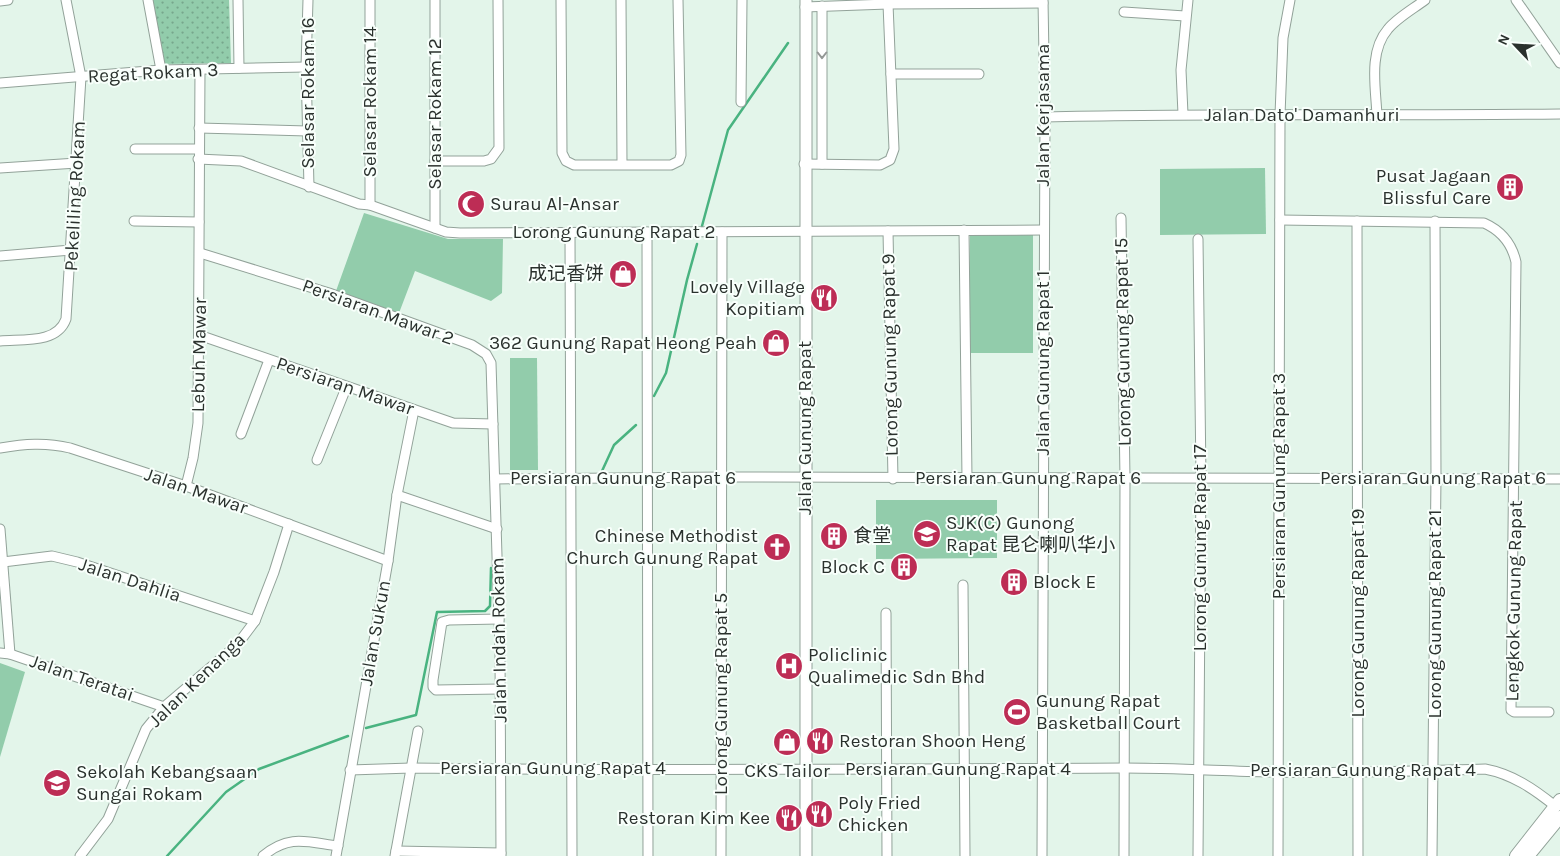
<svg xmlns="http://www.w3.org/2000/svg" width="1560" height="856" viewBox="0 0 1560 856" font-family="Karla,'Noto Sans SC',sans-serif">
  <style>
    .grass { fill: #92ccab }
    .park { fill: url(#park-dots) }
    .lines { fill: none; stroke-linecap: round; stroke-linejoin: round }
    .stream { stroke: #49b380; stroke-width: 2.5 }
    .minor-casing { stroke: #92a299; stroke-width: 11 }
    .tertiary-casing { stroke: #92a299; stroke-width: 13 }
    .secondary-casing { stroke: #92a299; stroke-width: 14 }
    .minor { stroke: #fff; stroke-width: 9 }
    .tertiary { stroke: #fff; stroke-width: 11 }
    .secondary { stroke: #fff; stroke-width: 12 }
    .oneway { stroke: #949896 }
    .labels { text-anchor: middle; dominant-baseline: central; stroke-width: 4; stroke-linejoin: round; paint-order: stroke }
    .street-label { font-size: 19px; fill: #2a312d; stroke: #f8fffb }
    .poi-label { font-size: 19px; fill: #2a312d; stroke: #f8fffb; text-anchor: start }
  </style>
  <defs>
    <pattern id="park-dots" width="8" height="8" patternUnits="userSpaceOnUse" patternTransform="scale(1.25)"><rect width="8" height="8" fill="#92ccab"/><path d="M2 2h.1M6 6h.1" fill="none" stroke="#77a68c" stroke-width="1.8" stroke-linecap="round"/></pattern>
  </defs>
  <rect width="100%" height="100%" fill="#e3f5ea"/>
  <g class="grass">
    <polygon points="1265,168 1266,234 1160,235 1160,169"/>
    <polygon points="364,213 448,239 503,239 502,293 491,301 415,271 399,313 336,291"/>
    <polygon points="970,235 1033,235 1033,353 969,353"/>
    <polygon points="510,358 537,358 538,470 510,470"/>
    <polygon points="876,500 997,500 997,558 876,559"/>
    <polygon points="0,663 25,672 0,757"/>
  </g>
  <polygon class="park" points="153,0 229,0 231,63 162,64"/>
  <g class="lines">
    <g class="stream">
      <polyline points="702,226 728,130 788,43"/>
      <polyline points="654,396 666,373 687,280 697,244"/>
      <polyline points="602,471 614,445 636,425"/>
      <polyline points="366,728 416,715 437,612 485,611 490,606 491,568"/>
      <polyline points="167,856 226,792 259,769 348,736"/>
    </g>
    <g class="minor-casing">
      <g id="minor">
        <polyline points="148,0 161,70"/>
        <polyline points="238,0 239,68"/>
        <polyline points="308,0 306,67 309,187"/>
        <polyline points="435,0 435,228"/>
        <polyline points="561,0 562,153 566,161 574,165 671,165 679,161 681,155 678,0"/>
        <polyline points="621,0 622,163"/>
        <polyline points="1516,0 1560,63"/>
        <polyline points="0,1 8,0"/>
        <polyline points="805,7 888,4 1043,3"/>
        <polyline points="1124,12 1185,16"/>
        <polyline points="891,74 979,74"/>
        <polyline points="0,83 161,70 306,67"/>
        <polyline points="741,102 742,0"/>
        <polyline points="1183,114 1181,70 1188,0"/>
        <path d="M1377,116C1376,89 1368,52 1388,29C1397,18 1413,9 1425,0"/>
        <path d="M1045,117C1216,113 1388,116 1560,114"/>
        <polyline points="199,128 307,131"/>
        <polyline points="135,149 199,149"/>
        <polyline points="198,159 241,161 359,204 370,205 446,232 460,233 1043,230"/>
        <polyline points="435,161 484,161 491,159 499,148 498,0"/>
        <polyline points="804,164 880,165 890,160 894,149 888,4"/>
        <polyline points="822,164 822,6"/>
        <polyline points="0,168 77,163"/>
        <polyline points="370,205 370,0"/>
        <polyline points="1121,218 1125,478 1124,856"/>
        <path d="M1280,220L1484,223C1502,231 1512,244 1516,262L1511,710L1514,712H1549"/>
        <polyline points="134,221 199,222"/>
        <polyline points="1357,221 1358,856"/>
        <polyline points="964,230 967,478"/>
        <polyline points="888,231 893,479"/>
        <polyline points="647,232 648,856"/>
        <polyline points="570,233 572,856"/>
        <polyline points="1198,239 1201,477 1198,856"/>
        <polyline points="200,253 329,293 472,345 486,354 491,363 500,652 501,856"/>
        <polyline points="0,256 71,250"/>
        <polyline points="199,335 453,423 493,424"/>
        <path d="M0,341C23,339 57,344 66,319L81,77L66,0"/>
        <polyline points="241,434 269,360"/>
        <path d="M0,448C24,444 45,442 70,448L186,486L388,561"/>
        <polyline points="317,460 346,388"/>
        <polyline points="495,479 722,477 1560,479"/>
        <polyline points="186,486 193,458 198,423 200,70"/>
        <polyline points="397,495 497,529"/>
        <polyline points="0,529 10,654"/>
        <polyline points="3,562 52,556 77,562 255,621"/>
        <polyline points="963,585 965,856"/>
        <polyline points="886,613 887,856"/>
        <polyline points="499,619 449,620 442,622 433,680 433,687 436,690 500,689"/>
        <polyline points="0,653 10,654 164,707"/>
        <path d="M350,770L411,768C648,771 886,769 1124,768C1174,768 1224,771 1275,772C1345,774 1415,771 1485,769C1512,774 1534,789 1555,806"/>
        <polyline points="396,851 501,853"/>
        <polyline points="80,856 108,819 146,729 164,707 237,645 255,621 274,572 289,524"/>
        <path d="M263,856C289,834 307,842 338,846"/>
        <polyline points="336,856 388,561 397,495 414,410"/>
        <polyline points="395,856 418,731"/>
        <polyline points="721,856 722,232"/>
        <polyline points="1042,856 1045,117 1043,0"/>
        <polyline points="1278,856 1280,115 1283,38 1290,0"/>
        <polyline points="1432,856 1436,477 1435,221"/>
      </g>
    </g>
    <g class="tertiary-casing">
      <polyline id="tertiary" points="806,0 806,856"/>
    </g>
    <g class="secondary-casing">
      <g id="secondary">
        <polyline points="1516,856 1560,800"/>
        <polyline points="1528,856 1560,817"/>
      </g>
    </g>
    <use href="#minor" class="minor"/>
    <use href="#tertiary" class="tertiary"/>
    <use href="#secondary" class="secondary"/>
  </g>
  <defs><path id="oneway-chevron" d="M-2-3.5L2.5 0L-2 3.5" fill="none" stroke-width="1.6" stroke-linecap="round" stroke-linejoin="round" transform="scale(1.25)"/></defs>
  <use class="oneway" href="#oneway-chevron" transform="translate(822 55) rotate(90)"/>
  <defs>
    <g id="building-disc" transform="scale(1.4375)"><circle r="9.5" fill="#bd2d55" stroke="#f8fffb"/><path d="M-4-6H4V6H1V3H-1V6H-4ZM-2.5-4.3h1.7v1.8h-1.7ZM.8-4.3h1.7v1.8H.8ZM-2.5-1h1.7V.8h-1.7ZM.8-1h1.7V.8H.8Z" fill="#fff"/></g>
    <g id="mosque-disc" transform="scale(1.4375)"><circle r="9.5" fill="#bd2d55" stroke="#f8fffb"/><path d="M3.5-4.9A6 6 0 1 0 3.5 4.9A5 5 0 1 1 3.5-4.9Z" fill="#fff"/></g>
    <g id="shop-disc" transform="scale(1.4375)"><circle r="9.5" fill="#bd2d55" stroke="#f8fffb"/><path d="M-5-2.5h2.3a2.7 3.5 0 0 1 5.4 0H5L5.5 6h-11ZM-1.5-2.5h3a1.5 2.3 0 0 0-3 0Z" fill="#fff"/></g>
    <g id="restaurant-disc" transform="scale(1.4375)"><circle r="9.5" fill="#bd2d55" stroke="#f8fffb"/><path d="M-5-6h1v4h1v-4h1v4h1v-4h1v5L-1.5 .5V6h-2V.5L-5-1ZM5-6V6H3V1.5H1.5Q1.5-4 5-6Z" fill="#fff"/></g>
    <g id="school-disc" transform="scale(1.4375)"><circle r="9.5" fill="#bd2d55" stroke="#f8fffb"/><path d="M0-5L7-2L0 1L-7-2ZM-4 1L0 2.5L4 1V4Q0 6-4 4Z" fill="#fff"/></g>
    <g id="church-disc" transform="scale(1.4375)"><circle r="9.5" fill="#bd2d55" stroke="#f8fffb"/><path d="M-1.2-6h2.4v3.5h3.3v2.4h-3.3V6h-2.4V-.1h-3.3v-2.4h3.3Z" fill="#fff"/></g>
    <g id="hospital-disc" transform="scale(1.4375)"><circle r="9.5" fill="#bd2d55" stroke="#f8fffb"/><path d="M-5-5h3v3.5h4V-5h3V5h-3V1.5h-4V5h-3Z" fill="#fff"/></g>
    <g id="stadium-disc" transform="scale(1.4375)"><circle r="9.5" fill="#bd2d55" stroke="#f8fffb"/><path d="M0-5a6.5 5 0 1 0 0 10a6.5 5 0 1 0 0-10ZM-3.5-1.8h7v3.6h-7Z" fill="#fff"/></g>
  </defs>
  <g fill-rule="evenodd">
    <use href="#building-disc" x="1510" y="187"/>
    <use href="#mosque-disc" x="471" y="204"/>
    <use href="#shop-disc" x="623" y="274"/>
    <use href="#restaurant-disc" x="824" y="298"/>
    <use href="#shop-disc" x="776" y="343"/>
    <use href="#school-disc" x="927" y="534"/>
    <use href="#building-disc" x="834" y="536"/>
    <use href="#church-disc" x="777" y="547"/>
    <use href="#building-disc" x="904" y="567"/>
    <use href="#building-disc" x="1014" y="582"/>
    <use href="#hospital-disc" x="789" y="666"/>
    <use href="#stadium-disc" x="1017" y="712"/>
    <use href="#restaurant-disc" x="820" y="741"/>
    <use href="#shop-disc" x="787" y="742"/>
    <use href="#school-disc" x="57" y="783"/>
    <use href="#restaurant-disc" x="819" y="814"/>
    <use href="#restaurant-disc" x="789" y="818"/>
  </g>
  <g class="labels">
    <g class="street-label">
      <text transform="translate(153 73) rotate(-3)">Regat Rokam 3</text>
      <text transform="translate(308 93) rotate(-90)">Selasar Rokam 16</text>
      <text transform="translate(370 102) rotate(-90)">Selasar Rokam 14</text>
      <text transform="translate(435 114) rotate(-90)">Selasar Rokam 12</text>
      <text transform="translate(1043 115) rotate(-90)">Jalan Kerjasama</text>
      <text x="1302" y="115">Jalan Dato' Damanhuri</text>
      <text transform="translate(75 196) rotate(-87)">Pekeliling Rokam</text>
      <text x="614" y="232">Lorong Gunung Rapat 2</text>
      <text transform="translate(378 312) rotate(20)">Persiaran Mawar 2</text>
      <text transform="translate(1123 342) rotate(-91)">Lorong Gunung Rapat 15</text>
      <text transform="translate(199 355) rotate(-89)">Lebuh Mawar</text>
      <text transform="translate(890 355) rotate(-91)">Lorong Gunung Rapat 9</text>
      <text transform="translate(1043 363) rotate(-90)">Jalan Gunung Rapat 1</text>
      <text transform="translate(345 386) rotate(19)">Persiaran Mawar</text>
      <text transform="translate(805 428) rotate(-90)">Jalan Gunung Rapat</text>
      <text x="623" y="478">Persiaran Gunung Rapat 6</text>
      <text x="1028" y="478">Persiaran Gunung Rapat 6</text>
      <text x="1433" y="478">Persiaran Gunung Rapat 6</text>
      <text transform="translate(1279 486) rotate(-90)">Persiaran Gunung Rapat 3</text>
      <text transform="translate(196 491) rotate(19)">Jalan Mawar</text>
      <text transform="translate(1200 548) rotate(-90)">Lorong Gunung Rapat 17</text>
      <text transform="translate(130 580) rotate(18)">Jalan Dahlia</text>
      <text transform="translate(1514 601) rotate(-89)">Lengkok Gunung Rapat</text>
      <text transform="translate(1358 613) rotate(-90)">Lorong Gunung Rapat 19</text>
      <text transform="translate(1435 614) rotate(-90)">Lorong Gunung Rapat 21</text>
      <text transform="translate(375 633) rotate(-80)">Jalan Sukun</text>
      <text transform="translate(499 640) rotate(-91)">Jalan Indah Rokam</text>
      <text transform="translate(82 678) rotate(19)">Jalan Teratai</text>
      <text transform="translate(197 680) rotate(-44)">Jalan Kenanga</text>
      <text transform="translate(721 694) rotate(-90)">Lorong Gunung Rapat 5</text>
      <text x="553" y="768">Persiaran Gunung Rapat 4</text>
      <text x="958" y="769">Persiaran Gunung Rapat 4</text>
      <text x="1363" y="770">Persiaran Gunung Rapat 4</text>
    </g>
    <g class="poi-label">
      <text x="1491" y="176" text-anchor="end">Pusat Jagaan<tspan x="1491" dy="22">Blissful Care</tspan></text>
      <text x="490" y="204">Surau Al-Ansar</text>
      <text x="604" y="274" text-anchor="end">成记香饼</text>
      <text x="805" y="287" text-anchor="end">Lovely Village<tspan x="805" dy="22">Kopitiam</tspan></text>
      <text x="757" y="343" text-anchor="end">362 Gunung Rapat Heong Peah</text>
      <text x="946" y="523">SJK(C) Gunong<tspan x="946" dy="22">Rapat 昆仑喇叭华小</tspan></text>
      <text x="758" y="536" text-anchor="end">Chinese Methodist<tspan x="758" dy="22">Church Gunung Rapat</tspan></text>
      <text x="853" y="536">食堂</text>
      <text x="885" y="567" text-anchor="end">Block C</text>
      <text x="1033" y="582">Block E</text>
      <text x="808" y="655">Policlinic<tspan x="808" dy="22">Qualimedic Sdn Bhd</tspan></text>
      <text x="1036" y="701">Gunung Rapat<tspan x="1036" dy="22">Basketball Court</tspan></text>
      <text x="839" y="741">Restoran Shoon Heng</text>
      <text x="787" y="771" text-anchor="middle">CKS Tailor</text>
      <text x="76" y="772">Sekolah Kebangsaan<tspan x="76" dy="22">Sungai Rokam</tspan></text>
      <text x="838" y="803">Poly Fried<tspan x="838" dy="22">Chicken</tspan></text>
      <text x="770" y="818" text-anchor="end">Restoran Kim Kee</text>
    </g>
  </g>
  <g transform="translate(1515 45) rotate(295)" stroke="#f8fffb" stroke-width="4" paint-order="stroke">
  <path d="M0-4L9 19L0 12L-9 19Z" fill="#2a312d"/>
  <text y="-8" font-size="14" font-weight="bold" text-anchor="middle" fill="#2a312d">N</text>
  </g>
</svg>
